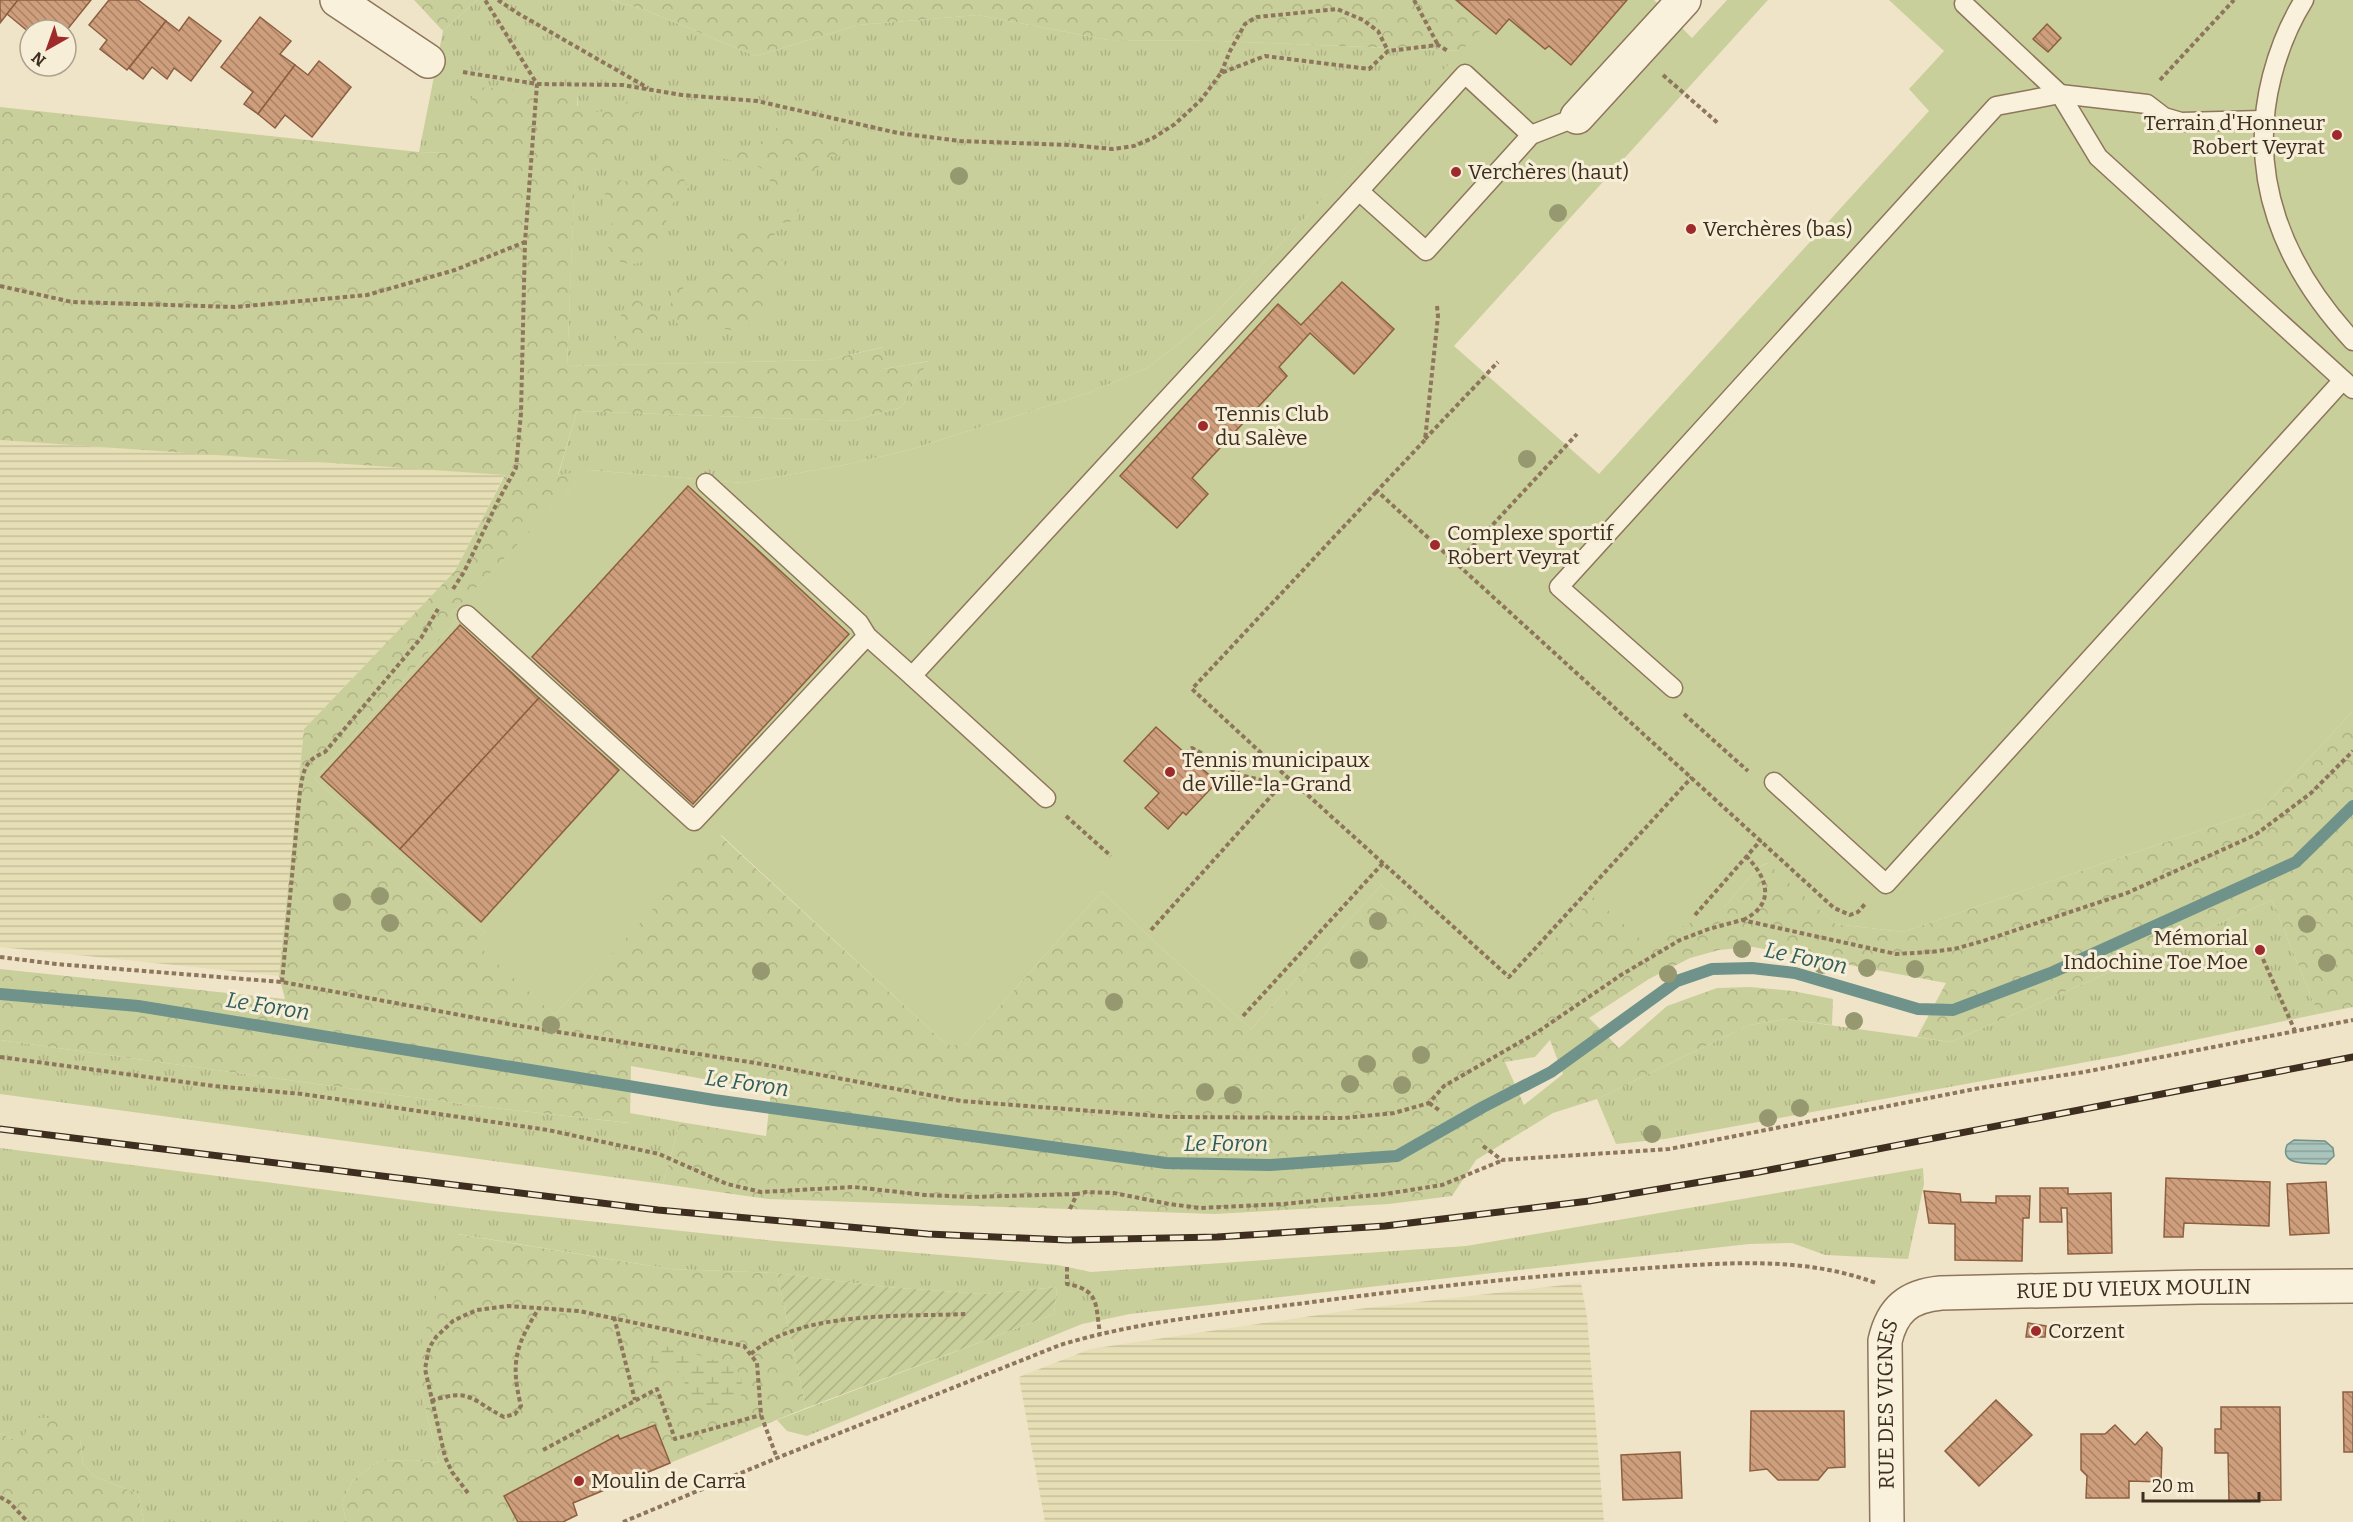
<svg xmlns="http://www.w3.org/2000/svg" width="2353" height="1522" viewBox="0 0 2353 1522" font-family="Bitter,serif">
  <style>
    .farmland { fill: url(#farmland-rules) }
    .grass { fill: url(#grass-tufts) }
    .forest { fill: url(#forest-crowns); fill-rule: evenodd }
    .wetland { fill: url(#wetland-marsh) }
    .garden { fill: url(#garden-furrows) }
    .pitch { fill: #c9cf9b }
    .water { fill: url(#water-rules); stroke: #6f938a; stroke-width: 1.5 }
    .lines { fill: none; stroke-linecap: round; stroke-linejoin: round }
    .stream { stroke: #6f938a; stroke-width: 12 }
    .building { fill: url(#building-back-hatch); stroke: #8d5f41; stroke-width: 1.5 }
    .lane-casing { stroke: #8d765c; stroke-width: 21 }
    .street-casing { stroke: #8d765c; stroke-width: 36 }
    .path { stroke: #8d765c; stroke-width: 4; stroke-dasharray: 4.5 3; stroke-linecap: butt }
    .lane { stroke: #faf1dc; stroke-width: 18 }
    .street { stroke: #faf1dc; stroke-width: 33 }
    .rail-casing { stroke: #3d2e20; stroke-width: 7 }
    .rail { stroke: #f7eed8; stroke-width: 4.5; stroke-dasharray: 14; stroke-linecap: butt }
    .tree { fill: #96986f }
    .poi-dot { fill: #9e2a2b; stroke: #f7eed8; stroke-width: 2 }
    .labels { text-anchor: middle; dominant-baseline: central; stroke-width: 6; stroke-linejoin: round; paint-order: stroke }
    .poi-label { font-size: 21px; fill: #3d2e20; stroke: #f7eed8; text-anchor: start }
    .street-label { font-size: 21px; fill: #3d2e20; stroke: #f7eed8 }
    .water-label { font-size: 22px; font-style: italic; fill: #2f5d5a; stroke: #f7eed8 }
  </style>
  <defs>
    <pattern id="farmland-rules" width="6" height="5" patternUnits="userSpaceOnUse" patternTransform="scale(1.5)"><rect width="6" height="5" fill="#e6deb5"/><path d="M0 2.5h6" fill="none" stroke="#c6bf9b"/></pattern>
    <pattern id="grass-tufts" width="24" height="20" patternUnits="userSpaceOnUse" patternTransform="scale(1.5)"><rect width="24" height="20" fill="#c9cf9b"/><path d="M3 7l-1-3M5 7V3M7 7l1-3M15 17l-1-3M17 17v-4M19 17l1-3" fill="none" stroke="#aeb285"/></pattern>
    <pattern id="forest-crowns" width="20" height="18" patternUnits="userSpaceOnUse" patternTransform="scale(1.5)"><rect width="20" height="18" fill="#c9cf9b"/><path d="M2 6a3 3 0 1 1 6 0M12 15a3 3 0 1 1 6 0" fill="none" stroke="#aeb285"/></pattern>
    <pattern id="wetland-marsh" width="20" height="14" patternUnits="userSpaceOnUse" patternTransform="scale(1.5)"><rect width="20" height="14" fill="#c9cf9b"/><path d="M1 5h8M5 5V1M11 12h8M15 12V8" fill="none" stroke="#aeb285"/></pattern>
    <pattern id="garden-furrows" width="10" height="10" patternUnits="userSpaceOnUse" patternTransform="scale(1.5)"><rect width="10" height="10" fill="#c9cf9b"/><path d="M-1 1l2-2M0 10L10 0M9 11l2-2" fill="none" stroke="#aeb285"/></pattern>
    <pattern id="water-rules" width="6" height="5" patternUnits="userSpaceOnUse" patternTransform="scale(1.5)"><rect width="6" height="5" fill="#a9c4bc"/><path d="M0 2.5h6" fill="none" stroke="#8ba098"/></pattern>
    <pattern id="building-back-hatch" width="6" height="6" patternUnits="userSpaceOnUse" patternTransform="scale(1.5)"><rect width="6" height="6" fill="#cf9f7d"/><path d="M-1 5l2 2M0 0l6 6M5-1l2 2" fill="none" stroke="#a98266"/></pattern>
  </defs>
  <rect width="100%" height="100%" fill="#f0e4c8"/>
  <g class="farmland">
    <polygon points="0,440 505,474 455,571 304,729 279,976 0,947"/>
    <polygon points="1581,1283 1587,1317 1604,1522 1045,1522 1019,1377 1090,1349 1358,1309"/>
  </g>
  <g class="grass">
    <polygon points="477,0 612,0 645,10 756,56 858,25 978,15 1108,40 1219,41 1462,51 1213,316 1149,367 1088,393 909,450 849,464 743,483 589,470 458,607 558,476 577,411 852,421 902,407 916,378 929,361 883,369 883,347 827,360 567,366 578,95 446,153 419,152 443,31"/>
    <polygon points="2272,900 2318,1014 2119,1056 1665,1139 1616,1144 1597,1099 1749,1025 1786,1019 1951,1042"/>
    <polygon points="0,1040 477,1106 629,1123 630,1113 680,1122 663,1184 0,1094"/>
    <polygon points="0,1148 475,1209 776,1241 1058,1265 1091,1272 1466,1246 1923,1168 1924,1184 1908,1259 1825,1255 1792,1243 1749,1244 1130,1314 1082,1324 807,1436 787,1431 777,1420 1054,1314 1057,1287 983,1294 885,1287 777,1273 670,1269 458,1234 421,1390 439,1463 413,1460 379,1461 353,1480 342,1502 346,1522 144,1522 138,1494 94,1476 83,1463 80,1439 12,1439 0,1433"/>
  </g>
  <g class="forest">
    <polygon points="414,0 477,0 443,31"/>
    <polygon points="612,0 1448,0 1481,31 1462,51 1219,41 1108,40 978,15 858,25 756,56 645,10"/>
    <path d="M477,87L578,94L577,106C602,119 613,108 635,98C653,141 606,161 575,176L567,366L827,360L884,347L883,369L930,361L916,378L902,407L852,421L577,411L558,475L589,470L451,614L457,621L315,779L485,932L475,942L555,1015L720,835L947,1045H965L1102,891L1156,943L1251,1029L1381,885L1504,993L1593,897L1724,907L1758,868L1768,863L1836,924L1903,932L2262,809L2353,711V1007L2318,1014L2272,900L1951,1042L1917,1037L1946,983L1753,947L1719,950L1690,958L1649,979L1589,1018L1619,1048L1667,1006L1717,988L1750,987L1793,991L1833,999L1832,1025L1786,1019L1749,1025L1597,1099L1553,1113L1476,1160L1452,1196L1389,1204L1215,1214L768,1199L663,1184L680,1122L766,1136L771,1091L631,1066L630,1123L477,1106L0,1040V969L285,999L279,976L304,729L455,571L505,475L0,440V107L419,152L446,153ZM1550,1040L1563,1074L1524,1105L1505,1062L1535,1057Z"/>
    <path d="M793,123L792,136L849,138L844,157C822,153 820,163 813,180L801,178L805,162L798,156L783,162L778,187L771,190L769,173L754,164L719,158V149C732,147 750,148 762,141C778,132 769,126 793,123Z"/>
    <path d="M660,146L689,187L665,211C666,220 670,235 666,244C658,259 631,271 616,259C613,257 611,251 608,247L612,222L603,205L607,184L618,180L643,184L654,170Z"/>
    <path d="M798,205L799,220L782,223C767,242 772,247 785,265L771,274L762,290L775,308L740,331L676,323L669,312L672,299V279L683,278V300C703,293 723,283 729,261C734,240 726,245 744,227L771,225L786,210Z"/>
    <path d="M630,297L649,306L658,318L657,336L645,338L619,352L614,345C620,326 618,315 630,297Z"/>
    <polygon points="457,1234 670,1269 777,1273 806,1408 670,1463 655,1425 620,1439 618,1436 505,1496 518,1522 346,1522 342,1502 353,1480 379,1461 413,1460 439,1463 421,1390 418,1366 420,1348"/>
    <polygon points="30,1418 50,1418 80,1439 83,1463 94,1476 138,1494 144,1522 0,1522 0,1433 12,1439 24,1438"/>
  </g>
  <path class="wetland" d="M652,1344L680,1349L735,1367L742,1379L741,1399C733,1405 723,1405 713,1406C680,1409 692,1397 682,1376C680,1372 675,1368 672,1365L651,1363C646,1356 645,1351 652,1344Z"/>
  <polygon class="garden" points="777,1273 885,1287 983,1294 1057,1287 1054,1314 806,1408"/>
  <polygon class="pitch" points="1448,0 1654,0 1692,38 1727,0 1768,0 1454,346 1599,474 1929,111 1909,89 1944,51 1889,0 2353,0 2353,711 2262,809 1903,932 1836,924 1767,863 1758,868 1724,907 1646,944 1593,897 1504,994 1381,885 1251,1029 1156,943 1102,891 965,1045 947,1045 721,835 555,1015 474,942 485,932 315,779 457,621 451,614 589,470 743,483 849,464 909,450 1088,393 1149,367 1213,316 1480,31"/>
  <path class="water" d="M2294,1140L2325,1141L2333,1148L2334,1156L2326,1164C2312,1163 2278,1167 2287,1145Z"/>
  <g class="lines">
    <polyline class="stream" points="0,994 138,1006 714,1100 1166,1163 1270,1165 1397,1156 1483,1107 1551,1072 1677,981 1712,969 1752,968 1795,973 1918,1009 1953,1010 2053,972 2296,862 2353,806"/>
  </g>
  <g class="building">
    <polygon points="0,0 18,0 0,23"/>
    <polygon points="18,0 91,0 66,31 45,30 42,28 41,30 30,30 30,33 7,14"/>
    <polygon points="109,0 138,0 166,21 127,70 100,49 107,40 89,25"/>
    <polygon points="1456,0 1627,0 1571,65 1549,46 1545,49 1509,19 1496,34"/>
    <polygon points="189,17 221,41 191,81 174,68 167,79 152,67 143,79 129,68 166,21 179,31"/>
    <polygon points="260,17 291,41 280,54 295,65 258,114 244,104 253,92 221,67"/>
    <polygon points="2047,24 2061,38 2048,52 2033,39"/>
    <polygon points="319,61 351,87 312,137 285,115 275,128 258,114 295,65 308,75"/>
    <polygon points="1342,282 1394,329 1354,374 1310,333 1279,367 1287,376 1192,478 1208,494 1177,528 1120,476 1278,304 1301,325"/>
    <polygon points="688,486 849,634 693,804 532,657"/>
    <polygon points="460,625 539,698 400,849 321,777"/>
    <polygon points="539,698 619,770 481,922 400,849"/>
    <polygon points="1156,727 1217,782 1186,815 1183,812 1168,829 1145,808 1159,793 1124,761"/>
    <polygon points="2166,1178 2270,1182 2269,1226 2184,1223 2183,1237 2164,1237"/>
    <polygon points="2326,1182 2329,1233 2290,1235 2287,1184"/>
    <polygon points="2040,1188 2068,1188 2068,1194 2111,1193 2112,1253 2068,1254 2067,1208 2061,1208 2062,1222 2040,1222"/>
    <polygon points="1924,1191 1960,1194 1961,1202 1996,1203 1996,1196 2030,1196 2029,1218 2023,1218 2022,1261 1955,1260 1955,1224 1929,1223"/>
    <polygon points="2028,1323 2046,1326 2045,1337 2026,1337"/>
    <polygon points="2343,1392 2353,1392 2353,1452 2344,1452"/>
    <polygon points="1996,1400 2032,1435 1979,1486 1945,1451"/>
    <polygon points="2221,1407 2280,1407 2281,1500 2229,1501 2228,1453 2215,1453 2215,1429 2221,1429"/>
    <polygon points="1751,1411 1844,1411 1845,1467 1828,1468 1818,1480 1778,1480 1767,1469 1750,1471"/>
    <polygon points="655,1425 670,1463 573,1503 577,1515 563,1522 518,1522 504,1496 618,1435 620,1439"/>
    <polygon points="2115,1425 2135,1445 2147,1432 2162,1448 2161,1482 2129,1481 2129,1498 2086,1498 2087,1476 2081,1470 2081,1434 2105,1434"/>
    <polygon points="1680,1452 1682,1498 1623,1500 1621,1455"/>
  </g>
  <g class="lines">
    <g class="lane-casing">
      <g id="lane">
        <path d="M2304,0C2289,24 2279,49 2272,76C2246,177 2284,267 2353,341"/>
        <polyline points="1964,4 2060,94 2098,157 2353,389"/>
        <polyline points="1359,191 1465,74 1531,135"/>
        <polyline points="706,483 859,623 867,636 912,676"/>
        <polyline points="467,615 694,821 867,636"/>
        <polyline points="1673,688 1559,587 1996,106 2060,94 2147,104 2164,117 2181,122 2263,120"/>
        <polyline points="1774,782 1886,884 2343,380"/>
        <polyline points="1046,798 912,676 1359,191 1426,251 1531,135 1577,117"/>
      </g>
    </g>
    <g class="street-casing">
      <g id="street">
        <polyline points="337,0 428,61"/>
        <polyline points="1577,117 1684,0"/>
        <path id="s1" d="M1887,1522L1885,1341C1892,1310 1908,1296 1941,1293L2199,1287L2353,1286"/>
      </g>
    </g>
    <g class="path">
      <polyline points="498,0 519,14 648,88"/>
      <polyline points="1414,0 1438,45"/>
      <polyline points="463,72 537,84 623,85 682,95 757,101 898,133 960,141 1070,145 1113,149 1134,146 1153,138 1175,124 1201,100 1221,73 1265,56 1369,69 1388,51 1438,45 1448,51"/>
      <polyline points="1221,73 1230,51 1245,24 1257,17 1337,9 1363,20 1378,31 1388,51"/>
      <polyline points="1663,75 1719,124"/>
      <polyline points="2160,80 2234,0"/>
      <polyline points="0,286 72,302 235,307 367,295 455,270 525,242"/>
      <polyline points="1437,306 1438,316 1425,440 1377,491 1834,908 1850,915 1858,912 1865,904"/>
      <polyline points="1425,439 1498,362"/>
      <polyline points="1457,563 1577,434"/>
      <polyline points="453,589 464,572 498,501 516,468 521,413 525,242 537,84 485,0"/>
      <polyline points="1684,714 1748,771"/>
      <polyline points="1186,754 1192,748 1244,776 1301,789 1509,977 1692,777"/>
      <polyline points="1300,789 1192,689 1377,491"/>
      <polyline points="1066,816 1111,856"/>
      <polyline points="1695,915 1761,840"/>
      <path d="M1743,920C1776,904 1768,878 1746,856"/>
      <polyline points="1151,930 1281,785"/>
      <polyline points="0,957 56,964 282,982 514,1025 762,1064 961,1101 1171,1117 1344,1118 1394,1113 1429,1103 1444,1086 1536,1033 1621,975 1680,940 1709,929 1742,920 1896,954 1930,952 1954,949 1983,941 2127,893 2255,835 2311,793 2353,751"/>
      <polyline points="2263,959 2295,1031"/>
      <path d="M282,982L300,791C304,769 304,761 325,752L421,638L438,609"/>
      <polyline points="1243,1016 1383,863"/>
      <polyline points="0,1057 214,1086 302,1094 548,1130 659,1154 727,1184 761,1192 854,1187 925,1195 970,1197 1077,1194"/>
      <polyline points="1429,1103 1439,1110"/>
      <polyline points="1483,1146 1502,1160 1669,1149 1980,1088 2084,1072 2353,1020"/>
      <polyline points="1070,1209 1077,1194 1086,1192 1114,1193 1169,1204 1200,1208 1284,1204 1385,1194 1442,1185 1501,1161"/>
      <path d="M1067,1267V1284C1100,1290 1095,1304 1100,1333"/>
      <polyline points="614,1317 635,1400"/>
      <path d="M751,1354C799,1310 904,1317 966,1314"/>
      <path d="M431,1401C471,1387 472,1401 504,1417L515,1414L521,1406C510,1362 516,1345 539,1308"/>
      <polyline points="543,1450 657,1389 675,1439 761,1415"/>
      <polyline points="468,1493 452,1472 445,1457 425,1369 429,1348 436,1337 453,1321 463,1316 477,1310 508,1306 579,1311 744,1346 757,1363 761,1415 777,1458"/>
      <polyline points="0,1497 9,1502 28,1522"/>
      <path d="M623,1522L777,1458L1060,1345C1146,1319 1239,1312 1328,1300C1429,1287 1531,1276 1634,1269C1715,1264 1798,1254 1876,1283"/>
    </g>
    <use href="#lane" class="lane"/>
    <use href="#street" class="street"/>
    <g class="rail-casing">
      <polyline id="rail" points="0,1129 658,1210 928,1234 1067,1240 1217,1237 1385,1226 1589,1201 1759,1172 2353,1057"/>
    </g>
    <use href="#rail" class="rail"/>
  </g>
  <g class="tree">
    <circle cx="959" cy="176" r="9"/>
    <circle cx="1558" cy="213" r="9"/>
    <circle cx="1527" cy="459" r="9"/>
    <circle cx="380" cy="896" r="9"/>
    <circle cx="342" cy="902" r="9"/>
    <circle cx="1378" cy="921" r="9"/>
    <circle cx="390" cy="923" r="9"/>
    <circle cx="2307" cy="924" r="9"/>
    <circle cx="1742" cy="949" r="9"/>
    <circle cx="1359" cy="960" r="9"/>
    <circle cx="2327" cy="963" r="9"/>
    <circle cx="1822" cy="965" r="9"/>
    <circle cx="1867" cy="968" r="9"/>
    <circle cx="1915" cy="969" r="9"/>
    <circle cx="761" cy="971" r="9"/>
    <circle cx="1668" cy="974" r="9"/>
    <circle cx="1114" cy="1002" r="9"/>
    <circle cx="1854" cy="1021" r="9"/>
    <circle cx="551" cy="1025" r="9"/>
    <circle cx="1421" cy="1055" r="9"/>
    <circle cx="1367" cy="1064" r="9"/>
    <circle cx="1350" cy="1084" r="9"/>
    <circle cx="1402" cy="1085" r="9"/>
    <circle cx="1205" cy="1092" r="9"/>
    <circle cx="1233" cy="1095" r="9"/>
    <circle cx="1800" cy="1108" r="9"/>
    <circle cx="1768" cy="1118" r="9"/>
    <circle cx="1652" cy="1134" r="9"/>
  </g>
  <g class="poi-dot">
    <circle cx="2337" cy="135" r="6"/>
    <circle cx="1456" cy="172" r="6"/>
    <circle cx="1691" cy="229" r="6"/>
    <circle cx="1203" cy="426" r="6"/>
    <circle cx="1435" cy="545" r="6"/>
    <circle cx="1170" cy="772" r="6"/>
    <circle cx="2260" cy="950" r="6"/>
    <circle cx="2036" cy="1331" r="6"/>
    <circle cx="579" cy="1481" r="6"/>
  </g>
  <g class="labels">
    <g class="poi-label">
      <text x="2325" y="123" text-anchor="end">Terrain d'Honneur<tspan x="2325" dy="24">Robert Veyrat</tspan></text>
      <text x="1468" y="172">Verchères (haut)</text>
      <text x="1703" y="229">Verchères (bas)</text>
      <text x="1215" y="414">Tennis Club<tspan x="1215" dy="24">du Salève</tspan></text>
      <text x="1447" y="533">Complexe sportif<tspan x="1447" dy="24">Robert Veyrat</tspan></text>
      <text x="1182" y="760">Tennis municipaux<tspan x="1182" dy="24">de Ville-la-Grand</tspan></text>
      <text x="2248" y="938" text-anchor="end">Mémorial<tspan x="2248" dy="24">Indochine Toe Moe</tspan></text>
      <text x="2048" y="1331">Corzent</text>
      <text x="591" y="1481">Moulin de Carra</text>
    </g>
    <g class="street-label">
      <text stroke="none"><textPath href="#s1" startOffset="454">RUE DU VIEUX MOULIN</textPath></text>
      <text stroke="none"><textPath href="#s1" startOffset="118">RUE DES VIGNES</textPath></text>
    </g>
    <g class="water-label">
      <text transform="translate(1806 958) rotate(12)">Le Foron</text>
      <text transform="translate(268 1006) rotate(9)">Le Foron</text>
      <text transform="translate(747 1083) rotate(8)">Le Foron</text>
      <text x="1226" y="1143">Le Foron</text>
    </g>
  </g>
  <g transform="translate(48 48) rotate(220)"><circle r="28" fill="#f7eed8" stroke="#ada18e" stroke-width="1.5"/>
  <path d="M0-4.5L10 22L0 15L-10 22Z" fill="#9e2a2b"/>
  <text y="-9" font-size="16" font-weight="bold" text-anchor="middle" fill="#3d2e20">N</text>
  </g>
  <path d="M2143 1492v9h116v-9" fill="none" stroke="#3d2e20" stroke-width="3"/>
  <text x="2152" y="1492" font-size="18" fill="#3d2e20" stroke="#f7eed8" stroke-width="4.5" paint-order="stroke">20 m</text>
</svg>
